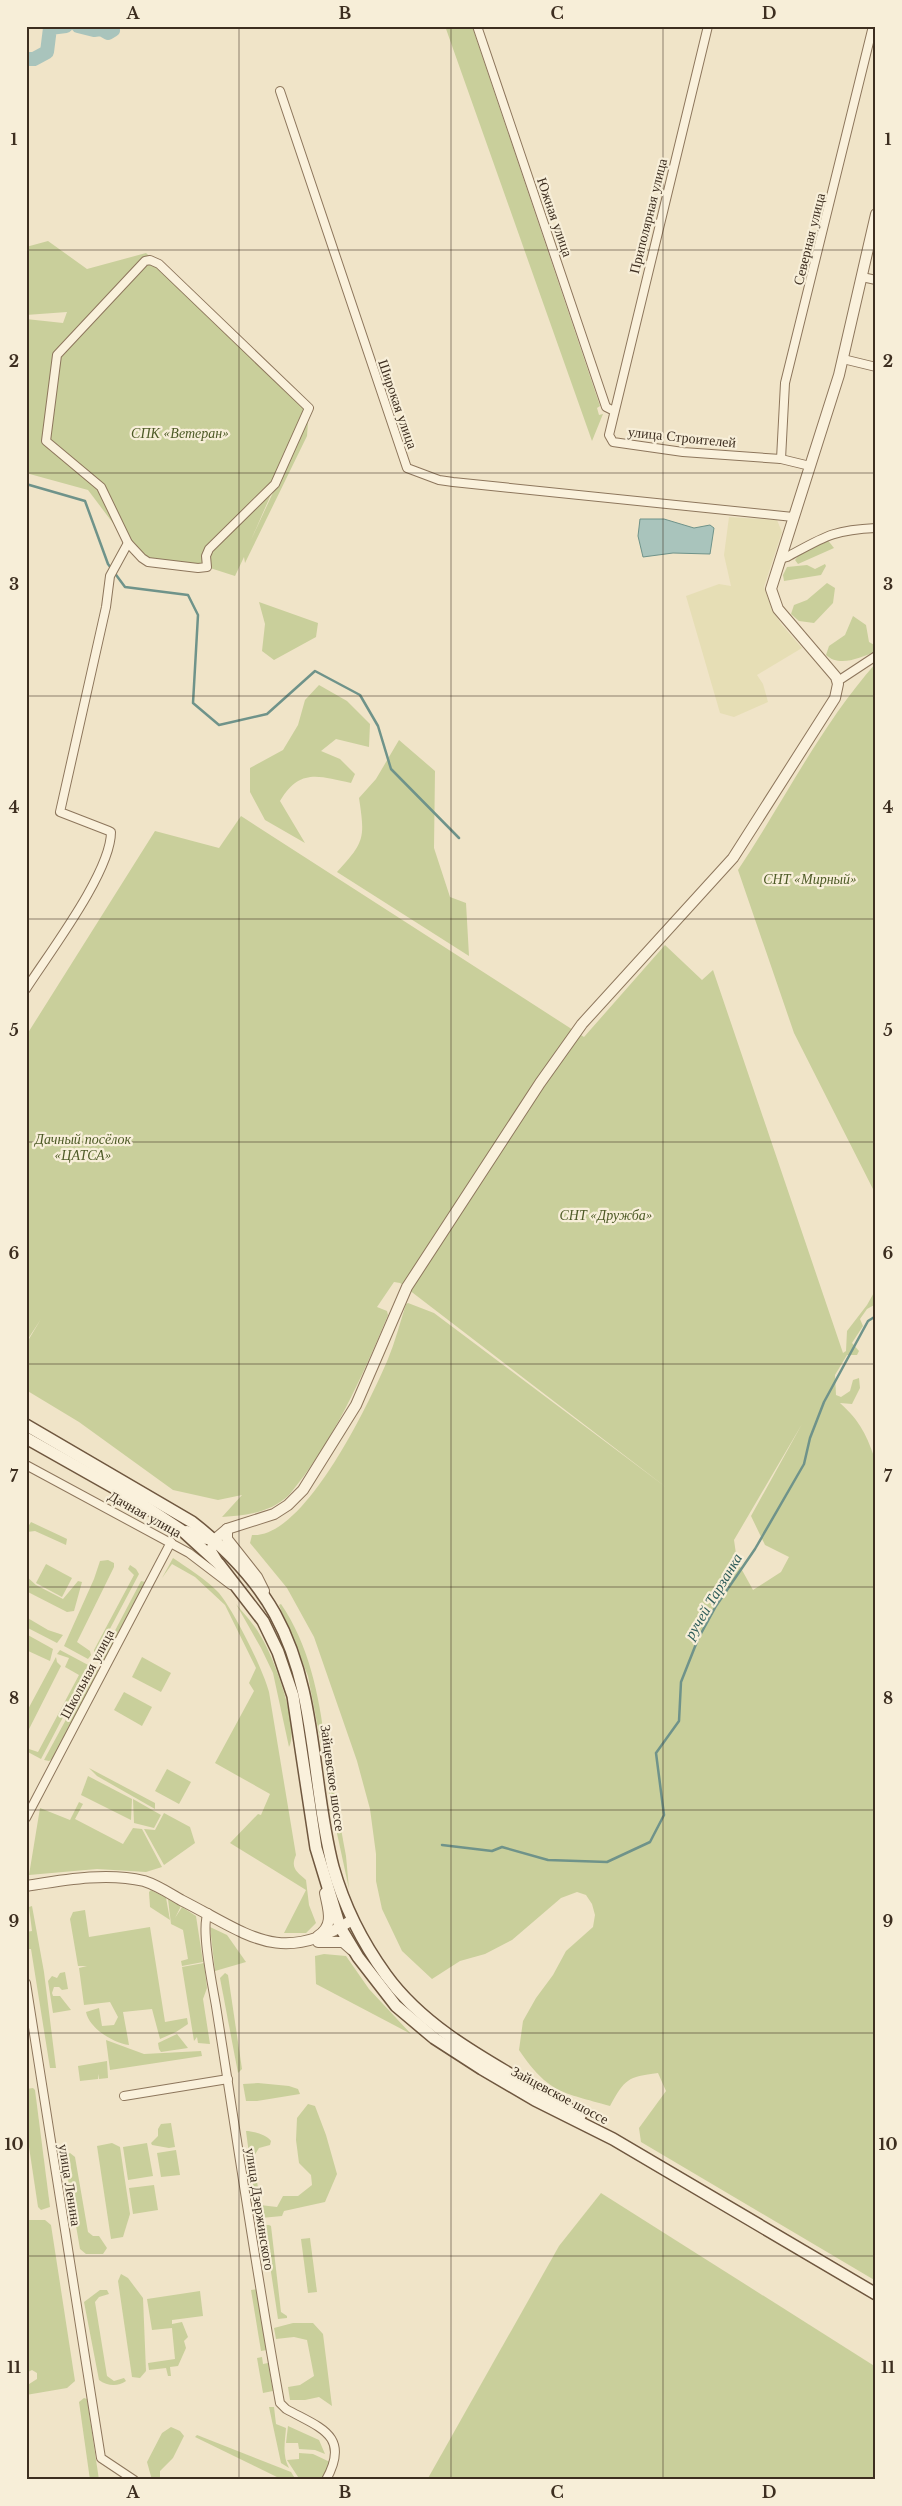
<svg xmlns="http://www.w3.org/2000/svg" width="902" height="2506" viewBox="0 0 902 2506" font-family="'Libre Baskerville',serif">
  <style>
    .farmland { fill: #e6deb5 }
    .green { fill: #c9cf9b; fill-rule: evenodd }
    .water { fill: #a9c4bc; stroke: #6f938a }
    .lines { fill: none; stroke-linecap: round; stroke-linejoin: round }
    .stream { stroke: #6f938a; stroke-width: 2.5 }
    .river { stroke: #a9c4bc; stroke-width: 14 }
    .minor-casing { stroke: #8d765c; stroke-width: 10 }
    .tertiary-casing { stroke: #8d765c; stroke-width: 12 }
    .secondary-casing { stroke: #6f573f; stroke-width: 14 }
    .minor { stroke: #faf1dc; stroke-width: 8 }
    .tertiary { stroke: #faf1dc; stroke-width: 10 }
    .secondary { stroke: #faf1dc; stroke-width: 11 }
    .grid { fill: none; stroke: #3d2e20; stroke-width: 1; stroke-opacity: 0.55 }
    .labels { text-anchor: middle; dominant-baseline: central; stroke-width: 4.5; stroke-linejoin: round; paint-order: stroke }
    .street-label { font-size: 14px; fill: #3d2e20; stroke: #f7eed8 }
    .park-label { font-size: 14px; font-style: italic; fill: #4d5a26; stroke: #f7eed8 }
    .water-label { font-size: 15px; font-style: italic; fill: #2f5d5a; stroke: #f7eed8 }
    .neatline { fill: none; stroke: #3d2e20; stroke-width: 2 }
    .grid-label { font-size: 16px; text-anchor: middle; font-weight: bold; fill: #3d2e20 }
  </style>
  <rect width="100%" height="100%" fill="#f0e4c8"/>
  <polygon class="farmland" points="729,517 777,520 782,532 764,587 772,610 782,625 802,648 757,675 763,684 768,702 734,717 720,713 686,596 719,584 731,586 724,555"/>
  <g class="green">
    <polygon points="445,26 472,26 600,406 597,408 599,415 603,414 592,441"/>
    <polygon points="48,241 87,269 146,253 309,408 251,540 303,428 308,422 307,436 245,563 244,557 235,576 207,567 148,562 128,543 88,490 26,473 26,319 63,323 67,312 26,315 26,247"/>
    <polygon points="826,538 834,548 798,564 795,560 798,556"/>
    <polygon points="825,564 826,566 821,575 784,581 783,575 787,567 807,565 815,569"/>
    <polygon points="827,583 835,588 833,603 814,623 799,621 791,614 794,605 807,600"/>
    <polygon points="259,602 318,623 316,637 274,660 262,651 265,624"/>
    <path d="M853,616L866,625L869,642L876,646V652C860,657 840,668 826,655L829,646L845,635Z"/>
    <path d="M876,663V1195L794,1033L738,870C784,801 821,725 876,663Z"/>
    <path d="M319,685L347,701L370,724L369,747L336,739L321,751L340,759L355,774L351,783C318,776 300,768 280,801L305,843L265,820L250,792V768L283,750L298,725L305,700Z"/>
    <path d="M399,740L435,771L434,848L450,897L466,903L469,956L337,872C365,842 365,838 359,798L376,779Z"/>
    <path d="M241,816L584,1037L665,945L702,980L713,970L843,1353L846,1351L847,1331L867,1305L876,1289V1304L867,1309L860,1319L863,1326L852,1343L859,1351L857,1355H847L835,1375L836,1395L841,1397L850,1391L853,1380L859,1378L860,1388L852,1404L840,1403C861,1422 867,1436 876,1462V2281L641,2142L639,2128L666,2091L658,2073C627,2077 625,2079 610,2106C562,2092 549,2094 519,2050L523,2021L536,1998L553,1975L566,1951L593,1927L595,1915L592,1904L586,1895L577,1892L561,1898L512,1940L485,1954L460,1961L432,1979L402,1951L382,1909L376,1881V1854L370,1809L357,1761L314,1637L287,1588L250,1543L252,1535C305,1539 370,1401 388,1359C395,1342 400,1323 406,1304L408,1303L434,1313L667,1488L400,1283L394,1282L377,1307L387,1311L388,1315C361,1379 334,1441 289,1495C270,1513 247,1515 222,1517L242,1495L218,1500L173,1490L79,1422L26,1390V1344L41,1319L26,1342V1036L155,831L219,848ZM802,1424L751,1516L765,1545L789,1557L781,1572L753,1590L737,1561L734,1540Z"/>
    <polygon points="31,1522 63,1537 67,1539 66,1545 35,1531 27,1532 26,1541 26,1530"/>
    <path d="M173,1558C189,1569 206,1579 219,1593C234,1611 263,1669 269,1692L296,1855C290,1868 297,1872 306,1880L309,1905L316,1923L306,1933H284L306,1890L230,1843L258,1814L261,1815L270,1794L215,1763L254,1691L249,1683L256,1668L225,1605L195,1577L172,1564L162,1578Z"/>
    <polygon points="108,1560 114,1563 114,1567 77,1642 90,1651 91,1655 88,1659 64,1646 94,1579 100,1561"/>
    <polygon points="46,1564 72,1578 62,1597 36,1583"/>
    <polygon points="130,1565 136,1569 139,1574 95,1657 94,1650 134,1575 128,1569"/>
    <polygon points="26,1576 36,1585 63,1599 78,1581 82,1582 74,1611 67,1612 26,1591"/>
    <polygon points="141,1581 145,1582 144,1586 103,1665 98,1663"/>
    <path d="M236,1604C244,1614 254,1624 260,1635C273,1655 300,1726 289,1747L273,1673L261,1648Z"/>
    <path d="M281,1604C309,1645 319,1695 325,1743L321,1744L308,1676L279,1605Z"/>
    <polygon points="26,1617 48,1630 63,1635 57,1643 26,1627"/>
    <polygon points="26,1634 53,1649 50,1661 26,1650"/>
    <polygon points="60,1650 90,1666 41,1759 26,1751 26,1748 38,1752 79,1675 65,1667 69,1658 57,1654"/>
    <polygon points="56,1657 57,1662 61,1666 26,1735 26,1713"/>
    <polygon points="142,1657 171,1673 161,1692 132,1677"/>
    <polygon points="94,1668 100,1671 52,1759 49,1761 44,1760"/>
    <polygon points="124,1692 152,1707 142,1726 114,1710"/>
    <polygon points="326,1748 346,1856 349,1889 330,1801 324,1749"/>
    <polygon points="89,1768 155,1803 155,1809 97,1776"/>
    <polygon points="167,1769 191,1782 179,1804 155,1791"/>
    <polygon points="88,1776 132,1799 131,1820 81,1795"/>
    <polygon points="133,1799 161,1815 154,1828 134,1823"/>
    <polygon points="79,1802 83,1804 75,1819 123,1844 133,1828 142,1829 162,1867 146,1872 97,1869 29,1875 40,1808 70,1820"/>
    <polygon points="164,1813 190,1827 195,1843 164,1865 144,1829 155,1830"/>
    <polygon points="151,1890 166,1898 170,1920 150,1907 149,1892"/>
    <polygon points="168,1899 181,1906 175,1918 182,1907 196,1916 203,1962 182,1966 181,1961 188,1959 183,1930 171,1924"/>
    <polygon points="32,1906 44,1972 56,2068 50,2068 31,1949 26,1949 26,1932 32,1931 29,1907"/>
    <path d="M85,1910L89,1937L150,1927L165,2022L187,2018L188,2024L176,2032L160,2039L152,2009L123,2012L129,2045C113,2043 89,2028 86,2012L99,2008L102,2026L114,2025L118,2017L110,2002L84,2005L79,1968L87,1966H78L70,1919L73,1912Z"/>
    <polygon points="210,1927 227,1935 246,1962 215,1971"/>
    <polygon points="324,1954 346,1956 369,1989 411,2034 316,1984 315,1956"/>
    <polygon points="204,1963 207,1988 203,1999 210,2044 198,2043 197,2037 194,2041 182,1967"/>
    <polygon points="65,1972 68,1989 62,1990 59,1987 54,1987 52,1993 53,1996 60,1996 71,2010 53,2013 48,1981 52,1976 57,1978 60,1973"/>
    <polygon points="225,1973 228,1975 242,2069 238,2073 220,1978"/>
    <polygon points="177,2034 188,2048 161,2052 159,2049 158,2043"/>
    <polygon points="106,2040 144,2054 201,2051 202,2056 110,2070"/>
    <polygon points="107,2061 108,2078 99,2079 98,2074 98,2079 80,2081 78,2066"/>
    <polygon points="258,2083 289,2086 298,2089 300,2094 257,2101 246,2101 243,2084"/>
    <polygon points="33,2088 35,2090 50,2207 41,2210 38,2207 26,2127 26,2089"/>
    <path d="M308,2104L315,2106L326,2135L337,2174L325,2202L284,2211L282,2216L261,2218L257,2216L246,2131C253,2131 267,2135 271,2141L270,2145L259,2148L254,2156L260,2205L277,2207L283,2196H298L312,2185L311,2175L299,2163L296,2140L297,2118Z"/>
    <polygon points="171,2123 175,2147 169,2148 152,2145 151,2143 158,2136 158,2129 161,2124"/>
    <polygon points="112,2143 120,2147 130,2214 123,2237 111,2239 97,2146"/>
    <polygon points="147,2143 153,2176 128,2180 123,2147"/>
    <polygon points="176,2150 180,2175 161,2177 157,2153"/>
    <polygon points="70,2153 75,2157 88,2232 93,2236 99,2236 107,2248 103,2254 86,2254 80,2249 64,2156"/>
    <polygon points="154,2185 158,2210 133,2214 129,2188"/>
    <polygon points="601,2193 876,2367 876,2480 427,2480 559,2246"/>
    <polygon points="26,2220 45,2220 51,2225 75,2381 67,2388 26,2395 26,2386 37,2379 37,2373 32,2370 26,2373"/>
    <polygon points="269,2225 271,2226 281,2312 287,2316 287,2318 278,2319 264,2225"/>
    <polygon points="310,2238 317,2292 308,2293 301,2239"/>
    <polygon points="121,2274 128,2278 143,2298 146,2371 140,2378 132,2377 118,2281"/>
    <polygon points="257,2289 267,2350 261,2351 251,2290"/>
    <path d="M100,2290H107L109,2294L99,2297L95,2302L107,2376L114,2381L124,2378L126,2381C118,2387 107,2386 99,2380L84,2302Z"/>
    <polygon points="200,2291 203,2316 172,2320 172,2324 182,2322 188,2337 184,2341 186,2348 178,2366 170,2367 171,2376 168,2376 166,2368 149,2370 148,2363 175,2359 172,2328 152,2330 147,2299"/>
    <polygon points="293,2323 313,2323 323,2334 332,2406 319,2397 305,2400 290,2400 288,2387 300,2385 314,2376 307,2340 294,2337 276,2339 274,2328"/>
    <polygon points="262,2357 263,2364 268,2363 273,2391 263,2393 257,2358"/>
    <polygon points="84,2398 87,2399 99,2480 90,2480 79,2402"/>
    <path d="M269,2407H274L276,2424L286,2428C285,2442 282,2455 289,2468L281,2463Z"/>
    <polygon points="288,2426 319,2440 325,2454 315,2450 299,2449 298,2443 286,2443"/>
    <polygon points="171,2427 180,2431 184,2436 173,2458 160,2471 160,2480 152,2480 147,2462 162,2433"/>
    <polygon points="197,2435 291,2472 296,2480 283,2480 195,2437"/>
    <polygon points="299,2453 313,2454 330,2462 323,2480 300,2480 287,2460 299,2459"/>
  </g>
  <polygon class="water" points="640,519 664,519 694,528 710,525 714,528 710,554 673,553 643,557 638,536"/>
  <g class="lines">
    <g class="stream">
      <polyline points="26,484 85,501 108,564 125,587 188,595 198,615 193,703 219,725 267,714 315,671 360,695 378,726 391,769 459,838"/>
      <polyline points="442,1845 492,1851 502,1847 548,1860 607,1862 650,1842 664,1815 656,1753 679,1721 681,1682 698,1639 716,1606 755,1549 804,1464 810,1438 824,1402 868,1321 876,1316"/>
    </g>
    <g class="river">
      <polyline points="78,26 94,30 101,29 108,33 113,30 112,26"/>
      <polyline points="26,59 34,59 47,52 50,28 66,26"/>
    </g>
    <g class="minor-casing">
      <g id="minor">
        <polyline points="477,26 606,407 614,411"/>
        <polyline points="708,26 609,435 613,442 683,452 781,459 810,466"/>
        <polyline points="280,91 407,468 439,480 453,482 793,517"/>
        <polygon points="150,260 159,264 309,408 275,484 209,549 206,556 207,567 198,568 148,562 142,558 128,543 101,487 46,441 57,355 145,261"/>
        <polyline points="862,277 876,280"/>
        <polyline points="843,359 876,367"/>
        <polyline points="781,459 785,383 873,26"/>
        <path d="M780,559L787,557C824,537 832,530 876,528"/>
        <polyline points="838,681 876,656"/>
        <path d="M26,989C49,953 111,872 111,832L109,831L60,812L106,607L110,576L128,543"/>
        <polyline points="26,1465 189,1553 231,1585"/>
        <polyline points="26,1818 171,1542"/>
        <path d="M208,1913C200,1927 213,1988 216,2006C237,2139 256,2271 280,2403L286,2409C320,2428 351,2435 326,2480"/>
        <polyline points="26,1983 101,2458 134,2480"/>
        <polyline points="124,2096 228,2079"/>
      </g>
    </g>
    <g class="tertiary-casing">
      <g id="tertiary">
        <polyline points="227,1529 227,1539 257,1577 264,1591"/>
        <polyline points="187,1531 201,1538 214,1540"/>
        <polyline points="217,1561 211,1551 214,1540 227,1529 274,1514 288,1505 303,1490 356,1405 407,1287 540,1083 582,1024 733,858 835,698 838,684 836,677 778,609 771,589 839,375 876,214"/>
        <path d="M26,1886C64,1880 106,1872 144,1881C157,1885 169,1893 181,1900C248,1934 280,1967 352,1920"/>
        <path d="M318,1936C335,1925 328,1909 325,1893"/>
        <polyline points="318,1942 343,1942 352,1950"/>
      </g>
    </g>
    <g class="secondary-casing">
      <g id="secondary">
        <path d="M26,1425L192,1522C224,1547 255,1578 275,1614C318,1692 311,1783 333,1867C344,1906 362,1942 386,1975C433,2040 515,2073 580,2116"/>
        <polyline points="26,1438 134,1499 184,1532 219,1564 263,1621 278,1652 293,1696 316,1848 340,1927 358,1957 396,2006 434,2038 482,2069 535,2100 613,2139 876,2294"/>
      </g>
    </g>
    <use href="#minor" class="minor"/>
    <use href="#tertiary" class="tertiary"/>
    <use href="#secondary" class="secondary"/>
  </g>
  <path class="grid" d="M239,26V2480M451,26V2480M663,26V2480M26,250H876M26,473H876M26,696H876M26,919H876M26,1142H876M26,1364H876M26,1587H876M26,1810H876M26,2033H876M26,2256H876"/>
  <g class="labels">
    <g class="street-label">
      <text transform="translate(648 216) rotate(-76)">Приполярная улица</text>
      <text transform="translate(555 217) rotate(71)">Южная улица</text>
      <text transform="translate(809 239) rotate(-76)">Северная улица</text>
      <text transform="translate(398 404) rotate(71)">Широкая улица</text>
      <text transform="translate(682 437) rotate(6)">улица Строителей</text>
      <text transform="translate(145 1514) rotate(29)">Дачная улица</text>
      <text transform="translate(87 1674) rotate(-62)">Школьная улица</text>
      <text transform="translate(333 1778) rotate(82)">Зайцевское шоссе</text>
      <text transform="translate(560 2095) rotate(28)">Зайцевское шоссе</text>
      <text transform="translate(70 2185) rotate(81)">улица Ленина</text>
      <text transform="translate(260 2209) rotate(81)">улица Дзержинского</text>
    </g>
    <g class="park-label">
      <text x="180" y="433">СПК «Ветеран»</text>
      <text x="810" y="879">СНТ «Мирный»</text>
      <text x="83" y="1139">Дачный посёлок<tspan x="83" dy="16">«ЦАТСА»</tspan></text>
      <text x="606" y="1215">СНТ «Дружба»</text>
    </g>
    <g class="water-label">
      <text transform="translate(713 1596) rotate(-59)">ручей Тарзанка</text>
    </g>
  </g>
  <rect width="902" height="2506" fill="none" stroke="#f7eed8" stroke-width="55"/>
  <rect x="28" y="28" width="846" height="2450" class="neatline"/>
  <g class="grid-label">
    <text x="133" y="19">A</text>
    <text x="345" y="19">B</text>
    <text x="557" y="19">C</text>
    <text x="769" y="19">D</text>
    <text x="14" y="145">1</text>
    <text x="888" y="145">1</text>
    <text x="14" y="367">2</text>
    <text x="888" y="367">2</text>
    <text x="14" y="590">3</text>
    <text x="888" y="590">3</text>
    <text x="14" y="813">4</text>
    <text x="888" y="813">4</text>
    <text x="14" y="1036">5</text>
    <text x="888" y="1036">5</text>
    <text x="14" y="1259">6</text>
    <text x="888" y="1259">6</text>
    <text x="14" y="1482">7</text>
    <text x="888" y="1482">7</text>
    <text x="14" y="1704">8</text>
    <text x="888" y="1704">8</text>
    <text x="14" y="1927">9</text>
    <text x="888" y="1927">9</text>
    <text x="14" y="2150">10</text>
    <text x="888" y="2150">10</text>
    <text x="14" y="2373">11</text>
    <text x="888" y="2373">11</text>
    <text x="133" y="2498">A</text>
    <text x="345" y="2498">B</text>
    <text x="557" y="2498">C</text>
    <text x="769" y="2498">D</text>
  </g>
</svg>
